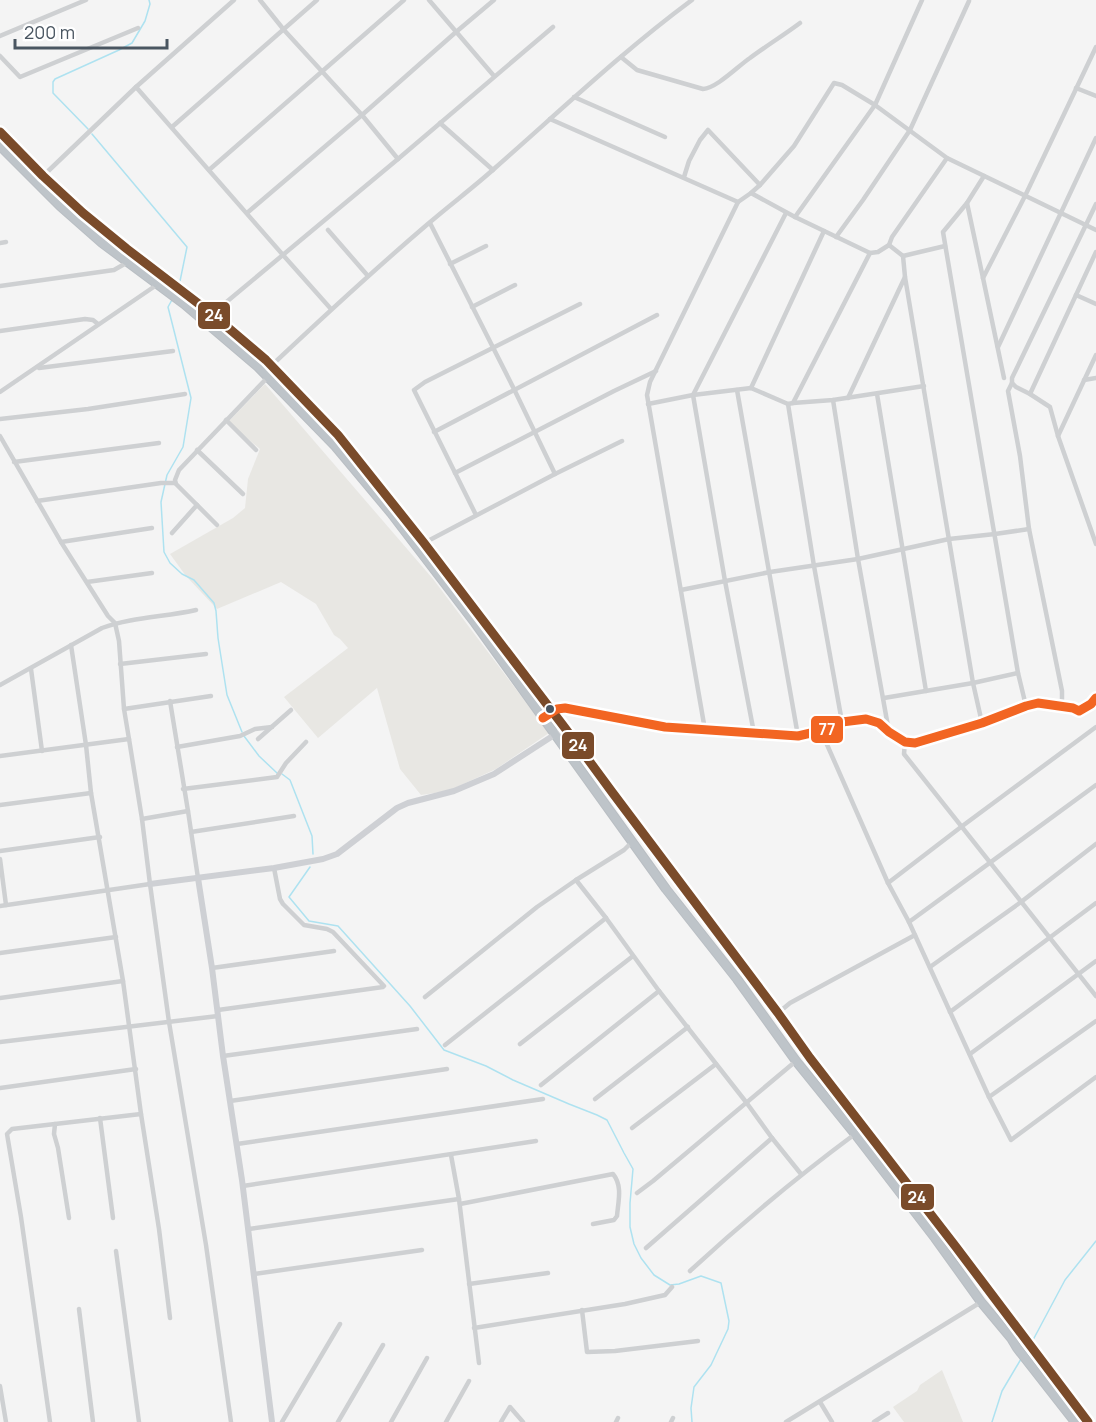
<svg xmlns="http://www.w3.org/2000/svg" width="1096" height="1422" viewBox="0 0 1096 1422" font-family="Manrope,sans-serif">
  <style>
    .commercial { fill: #e8e7e3 }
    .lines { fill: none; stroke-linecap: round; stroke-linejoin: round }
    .stream { stroke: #aee2f0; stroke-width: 1.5 }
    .highway-casing { stroke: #b9bec3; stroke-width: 10 }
    .street { stroke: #ced0d2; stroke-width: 4.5 }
    .secondary { stroke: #ced0d4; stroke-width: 6 }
    .highway { stroke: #bec4c9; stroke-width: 8 }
    .bus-1-casing { stroke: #fff; stroke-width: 14 }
    .bus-2-casing { stroke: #fff; stroke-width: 14 }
    .bus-1 { stroke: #7a4b2a; stroke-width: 9 }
    .bus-2 { stroke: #f26522; stroke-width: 9 }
    .bus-dot { fill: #4a5661; stroke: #fff; stroke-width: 2 }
    .line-badge { stroke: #fff; stroke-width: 2 }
    .badge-label { font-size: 16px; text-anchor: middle; font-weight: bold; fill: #fff }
  </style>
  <rect width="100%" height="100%" fill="#f4f4f4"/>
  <g class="commercial">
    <polygon points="265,384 433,579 549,733 496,769 448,791 421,795 400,769 377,688 318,738 284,697 348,648 340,639 334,635 316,604 281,582 217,609 186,576 170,554 233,518 245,508 248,479 260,449 228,422"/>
    <polygon points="942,1370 963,1422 904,1422 893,1407 917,1391 920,1385"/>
  </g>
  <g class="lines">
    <g class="stream">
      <polyline points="88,129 53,93 53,82 55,79 119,50 132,43 145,21 150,4 149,0"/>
      <polyline points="92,134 187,247 179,286"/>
      <polyline points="173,298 168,307 191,398 183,447 167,475 161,502 164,552 170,563 182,574 194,580 214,603 216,611 218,638 227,695 242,732"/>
      <polyline points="244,736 259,756 277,773"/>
      <polyline points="282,774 290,780 312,836 313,854"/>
      <polyline points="310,867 289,897 309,921 338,926 410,1006 444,1050 486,1066 513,1080 569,1104 597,1115 607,1120 624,1153 633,1169 630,1203 630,1227 634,1244 641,1258 654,1275 670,1285 679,1284 701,1276 721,1283 729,1321 728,1329 711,1365 694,1387 691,1408 692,1422"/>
      <polyline points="1033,1340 1065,1280 1096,1241"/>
      <polyline points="992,1422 1002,1391 1021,1359"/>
    </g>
    <g class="highway-casing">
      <g id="highway">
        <polyline points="0,132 43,176 83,213 127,249 212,314 266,360 338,435 424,543 565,728 612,792 778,1013 810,1058 956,1247 1088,1422"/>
        <polyline points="0,146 60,206 102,243 184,304 258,367 335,446 391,513 475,623 666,889 737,979 796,1061 855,1134 935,1238 981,1302 1011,1338 1017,1348 1075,1422"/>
      </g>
    </g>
    <g class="street">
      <polyline points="260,0 284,30 362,115 398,159"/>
      <polyline points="429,0 494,76"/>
      <polyline points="0,36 86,0"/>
      <polyline points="0,56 20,77 138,28"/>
      <path d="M621,57L637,70L703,89C717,88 738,66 750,58C766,46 784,35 800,23"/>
      <polyline points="136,87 283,255 331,309"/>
      <polyline points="1076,88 1096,96"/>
      <polyline points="574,97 665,137"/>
      <polyline points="550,119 738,202"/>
      <polyline points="440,123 493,170"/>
      <polyline points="172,127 317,0"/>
      <polyline points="209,170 404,0"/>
      <polyline points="43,176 136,87 234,0"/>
      <polyline points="984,176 967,203 943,232 1018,673 1026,706"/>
      <polyline points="684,177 689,161 700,140 708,130 760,185"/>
      <polyline points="751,193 795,217 870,253 878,252 889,245 892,237 947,158"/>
      <polyline points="967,203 983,278 1004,378"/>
      <polyline points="1096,204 1012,378 1012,383 1016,387 1030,394 1050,407 1058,436 1096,544"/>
      <polyline points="247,213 362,115 456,32 494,0"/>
      <polyline points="795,217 875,105 922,0"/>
      <polyline points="430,223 514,389 555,474"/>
      <polyline points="328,230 368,276"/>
      <polyline points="836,237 863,200 910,130 969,1"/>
      <polyline points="0,243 6,242"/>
      <polyline points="889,245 903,256 945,246"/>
      <polyline points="903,256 905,277 973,683 982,723"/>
      <polyline points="450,264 486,246"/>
      <polyline points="983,278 1025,196 1096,47"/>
      <polyline points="0,286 114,270 128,262"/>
      <polyline points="1076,295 1096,304"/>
      <polyline points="472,307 515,285"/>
      <polyline points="212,314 398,159 553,27"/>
      <polyline points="0,331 85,319 93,320 98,324"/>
      <polyline points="998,347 1096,138"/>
      <path d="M271,366C323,317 375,269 429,223C451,204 474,187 495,168C560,111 623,51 692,0"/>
      <polyline points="39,368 173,351"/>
      <polyline points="1084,380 1096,378"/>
      <polyline points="1012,383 1008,391 1020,456 1029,529 1062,691 1062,706"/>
      <polyline points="751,388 824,231"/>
      <polyline points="737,390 798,736"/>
      <polyline points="0,392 158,284"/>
      <polyline points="877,394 926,691"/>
      <polyline points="1030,394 1096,252"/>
      <polyline points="848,398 905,277"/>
      <polyline points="833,400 858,559 889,732"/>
      <polyline points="793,403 870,253"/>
      <polyline points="648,404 693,395 751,388 788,404 793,403 833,400 924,386"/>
      <polyline points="788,404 814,566 842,722"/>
      <polyline points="0,419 88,409 185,394"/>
      <polyline points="226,420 256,450"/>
      <polyline points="434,432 657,315"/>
      <polyline points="0,436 61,542 108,616 115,623 119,641 124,709 129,739 142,819 150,884 169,1022 206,1245 231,1422"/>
      <polyline points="1058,436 1096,355"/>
      <polyline points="197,450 243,494"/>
      <polyline points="14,462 159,443"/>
      <polyline points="455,473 614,391 656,371"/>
      <polyline points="37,501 161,483 175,483"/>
      <polyline points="476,515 414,390 425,382 580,304"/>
      <polyline points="217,525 176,484 175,480 179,470 268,377"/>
      <polyline points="172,533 197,505"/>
      <polyline points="61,542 152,528"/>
      <polyline points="424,543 555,474 622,441"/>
      <polyline points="87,582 152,573"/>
      <polyline points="681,590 770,572 858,559 949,539 995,534 1029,529"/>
      <polyline points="71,645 86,745 91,793 123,981 141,1114 159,1229 170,1318"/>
      <polyline points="120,664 206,654"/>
      <polyline points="31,669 42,751"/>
      <path d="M0,685L102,628C132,617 165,617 196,610"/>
      <polyline points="884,698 973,683 1018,673"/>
      <polyline points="170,701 188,811 198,878"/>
      <polyline points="124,709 211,696"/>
      <polyline points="705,730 647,395 650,382 738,202 751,193 760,185 794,146 834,83 842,85 875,105 947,158 1096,230"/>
      <polyline points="821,731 888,883 909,922 989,1097 1011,1140 1096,1077"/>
      <polyline points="754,733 725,581 693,395 786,213"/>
      <polyline points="258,739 291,710"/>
      <polyline points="905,742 904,754 1096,996"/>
      <polyline points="177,747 240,736 255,729 272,727"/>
      <polyline points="0,756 129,739"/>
      <polyline points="183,789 277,777 286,763 306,742"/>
      <polyline points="0,805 91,793"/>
      <polyline points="142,819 188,811"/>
      <polyline points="191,832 294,816"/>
      <polyline points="0,851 100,837"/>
      <polyline points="0,859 6,905"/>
      <polyline points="576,880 606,918 659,991 746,1102 772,1138 801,1174"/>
      <polyline points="888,883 961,827 1096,727"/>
      <polyline points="0,906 150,884"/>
      <polyline points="909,922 1096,785"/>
      <polyline points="0,953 116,937"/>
      <polyline points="930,967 1021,902 1096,844"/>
      <polyline points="212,968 334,951"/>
      <polyline points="425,997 537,907 576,880 624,850 632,842"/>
      <polyline points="0,998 123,981"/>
      <polyline points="218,1010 383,987 384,986 333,932 327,929 304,925 283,904 280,899 274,868"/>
      <polyline points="950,1012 1096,903"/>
      <polyline points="778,1013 790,1003 915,935"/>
      <polyline points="0,1042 218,1016"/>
      <polyline points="520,1044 633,956"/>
      <polyline points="445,1045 606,918"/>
      <polyline points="970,1054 1096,961"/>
      <polyline points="223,1056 417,1029"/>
      <polyline points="541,1085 659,991"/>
      <polyline points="0,1088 136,1069"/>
      <polyline points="989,1097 1096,1021"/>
      <polyline points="595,1099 688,1027"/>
      <polyline points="230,1101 447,1069"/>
      <polyline points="100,1118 113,1218"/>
      <polyline points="55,1124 54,1134 58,1148 69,1218"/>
      <polyline points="632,1128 716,1064"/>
      <polyline points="237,1144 543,1099"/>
      <polyline points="451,1155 459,1199 479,1363"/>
      <polyline points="243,1186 536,1141"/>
      <polyline points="637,1193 653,1181 796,1061"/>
      <path d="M460,1204L613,1174C623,1186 618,1202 617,1216L614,1220L593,1224"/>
      <polyline points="249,1229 459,1199"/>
      <polyline points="646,1248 772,1138"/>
      <polyline points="116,1251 139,1422"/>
      <path d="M690,1271C743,1222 797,1177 855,1134"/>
      <polyline points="254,1274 422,1250"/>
      <polyline points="469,1284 548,1273"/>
      <polyline points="79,1309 93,1422"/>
      <polyline points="582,1310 587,1352 615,1351 698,1341"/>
      <polyline points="474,1328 625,1304 665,1295 672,1287"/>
      <polyline points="0,1386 6,1422"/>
      <polyline points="820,1402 832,1422"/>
      <polyline points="50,1422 21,1217 7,1134 12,1129 141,1114"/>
      <polyline points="282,1422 340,1324"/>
      <polyline points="338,1422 383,1345"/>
      <polyline points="391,1422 427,1358"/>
      <polyline points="446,1422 469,1381"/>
      <polyline points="501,1422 510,1407 523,1422"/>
      <polyline points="616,1422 618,1418"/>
      <polyline points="671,1422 673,1418"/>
      <polyline points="786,1422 981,1302"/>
      <polyline points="874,1422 888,1413"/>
    </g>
    <g class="secondary">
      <polyline points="543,718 557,709 565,708 665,727 798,736 828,729 842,722 866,719 879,723 889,732 905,742 915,743 982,723 1026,706 1038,703 1073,708 1079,711 1091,704 1096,698"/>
      <polyline points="198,878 212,968 223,1056 242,1180 272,1422"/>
      <polyline points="150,884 274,868 323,859 337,854 397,808 408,803 454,791 494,774 565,728"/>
    </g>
    <use href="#highway" class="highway"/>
    <g class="bus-1-casing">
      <polyline id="bus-1" points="0,132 43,176 83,213 127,249 212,314 266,360 338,435 424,543 565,728 612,792 778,1013 810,1058 956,1247 1088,1422"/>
    </g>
    <g class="bus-2-casing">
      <polyline id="bus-2" points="543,718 557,709 565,708 665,727 798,736 828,729 842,722 866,719 879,723 889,732 905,742 915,743 982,723 1026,706 1038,703 1073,708 1079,711 1091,704 1096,698"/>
    </g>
    <use href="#bus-1" class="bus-1"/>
    <use href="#bus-2" class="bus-2"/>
  </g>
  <circle class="bus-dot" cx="550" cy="709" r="5"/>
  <g class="line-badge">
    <rect x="197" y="301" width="34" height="29" rx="6" fill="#7a4b2a"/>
    <rect x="810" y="715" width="34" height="29" rx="6" fill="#f26522"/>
    <rect x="561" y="731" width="34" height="29" rx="6" fill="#7a4b2a"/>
    <rect x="900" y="1183" width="35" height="28" rx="6" fill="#7a4b2a"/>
  </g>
  <g class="badge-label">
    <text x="214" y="321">24</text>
    <text x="827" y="735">77</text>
    <text x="578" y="751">24</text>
    <text x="917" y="1203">24</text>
  </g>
  <path d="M15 39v9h152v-9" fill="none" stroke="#4a5661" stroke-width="3"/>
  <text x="24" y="39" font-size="18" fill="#4a5661" stroke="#ffffff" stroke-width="4.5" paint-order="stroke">200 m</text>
</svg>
